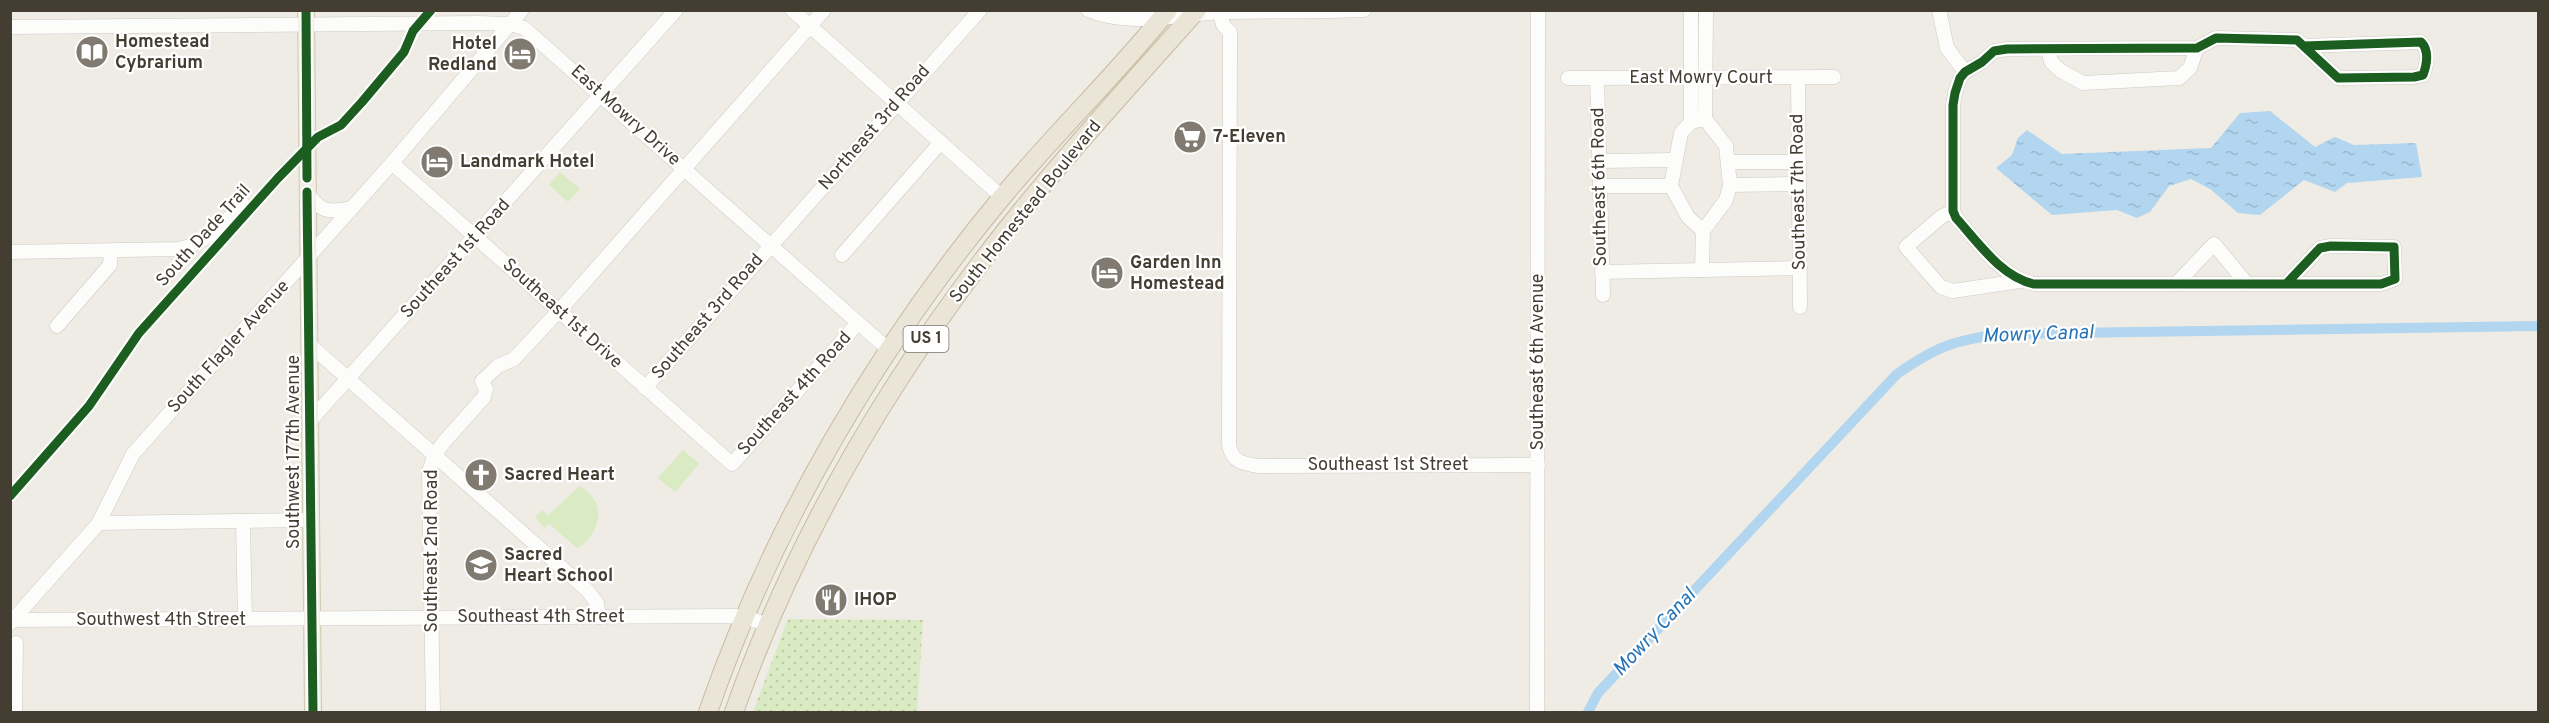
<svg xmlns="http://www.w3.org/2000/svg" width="2549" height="723" viewBox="0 0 2549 723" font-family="Overpass,sans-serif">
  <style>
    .grass { fill: url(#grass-dots) }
    .garden { fill: #daebc3 }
    .water { fill: url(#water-ripples) }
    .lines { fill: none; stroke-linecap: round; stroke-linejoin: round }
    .canal { stroke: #b2d5f0; stroke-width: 10 }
    .minor-casing { stroke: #cccac3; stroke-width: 15 }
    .major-casing { stroke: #d1c9b1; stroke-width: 18 }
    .highway-casing { stroke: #c8ba9f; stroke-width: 20 }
    .minor { stroke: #fcfcfb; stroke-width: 14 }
    .major { stroke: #f0ede2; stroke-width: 16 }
    .highway { stroke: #ebe5d7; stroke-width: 18 }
    .cycleway-casing { stroke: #fff; stroke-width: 13 }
    .cycleway { stroke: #1b5e20; stroke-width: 9 }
    .labels { text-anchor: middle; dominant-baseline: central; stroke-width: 4.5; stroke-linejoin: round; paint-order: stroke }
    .shield { fill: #fff; stroke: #7c7770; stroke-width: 1.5 }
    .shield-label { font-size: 16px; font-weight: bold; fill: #443d32 }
    .poi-label { font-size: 18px; font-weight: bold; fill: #443d32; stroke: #fff; text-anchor: start }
    .street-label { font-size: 18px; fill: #443d32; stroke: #fff }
    .water-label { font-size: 20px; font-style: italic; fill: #2673b5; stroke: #fff }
  </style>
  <defs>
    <pattern id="grass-dots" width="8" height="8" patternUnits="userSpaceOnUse" patternTransform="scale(1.5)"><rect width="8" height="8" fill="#daebc3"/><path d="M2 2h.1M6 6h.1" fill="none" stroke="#bccaa8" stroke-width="1.8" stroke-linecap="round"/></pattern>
    <pattern id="water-ripples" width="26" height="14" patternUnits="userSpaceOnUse" patternTransform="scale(1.5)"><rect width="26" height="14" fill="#b2d5f0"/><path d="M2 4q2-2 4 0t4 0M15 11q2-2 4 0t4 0" fill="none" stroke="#9ab8ce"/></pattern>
  </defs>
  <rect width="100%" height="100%" fill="#eeece5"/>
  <polygon class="grass" points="788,619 923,620 917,712 753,712"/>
  <g class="garden">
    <polygon points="560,172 580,189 568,202 549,185"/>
    <polygon points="683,450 699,464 675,492 658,478"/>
    <path d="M580,486C584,489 591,494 594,499C605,515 593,541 577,548L549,524L545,527L546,530L535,517L543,510L547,516Z"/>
  </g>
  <polygon class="water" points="2270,111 2315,147 2335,137 2354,145 2416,143 2422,177 2347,183 2335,192 2304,180 2260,215 2238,213 2210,189 2191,179 2169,186 2150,212 2137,218 2117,210 2052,215 1996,168 2012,155 2018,138 2027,130 2062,154 2211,148 2240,113"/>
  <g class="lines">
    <path class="canal" d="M1588,712L1598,693L1897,374C1936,347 1952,341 1999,334L2538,326"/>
    <g class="minor-casing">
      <g id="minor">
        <polyline points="792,10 1002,197"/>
        <path d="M1088,10C1133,28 1175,14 1221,12C1268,11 1316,12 1364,10"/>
        <polyline points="1691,10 1691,122"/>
        <polyline points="1939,10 1947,48 1965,72"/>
        <path d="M1220,12L1223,25L1230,32L1229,444C1231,462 1244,464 1259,466L1538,465"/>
        <polyline points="10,27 478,23 510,24 524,28 889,350"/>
        <polyline points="2048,49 2051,62 2061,71 2083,83 2179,78 2190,68 2197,48"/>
        <polyline points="1568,78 1834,77"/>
        <polyline points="1597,78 1603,295"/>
        <polyline points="1798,78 1800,307"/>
        <polyline points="1705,119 1706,10"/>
        <polyline points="1600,161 1675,160"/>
        <polyline points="1728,162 1799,162"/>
        <polyline points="392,163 732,464 858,323"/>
        <polyline points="1730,185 1799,184"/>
        <polyline points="1600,186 1671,186"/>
        <path d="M307,192C320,212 328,213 351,208"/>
        <polyline points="1953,211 1941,217 1906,247 1941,287 1953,291 2020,281"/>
        <path d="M10,252L179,249C207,243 223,224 243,204"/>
        <polyline points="842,255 941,142"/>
        <polyline points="1702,270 1703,231 1726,200 1730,185 1726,146 1705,119 1691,122 1681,133 1671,186 1688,217 1703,231"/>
        <polyline points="1602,272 1800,268"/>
        <path d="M2287,283L2320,248L2331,246L2394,247L2395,279L2381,284H2034C2001,277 1978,242 1956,218L1953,211V105L1955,93L1960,78L1965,72L1982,62L1994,51L2007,49L2197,48L2216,38L2297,40L2338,78L2414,77L2423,75C2427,64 2429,50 2421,42L2304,46"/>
        <polyline points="2176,284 2214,244 2247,284"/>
        <polyline points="57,326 110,265 111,252"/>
        <polyline points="310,345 587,590 597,603 599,617"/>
        <polyline points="645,388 980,10"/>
        <polyline points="310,421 676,10"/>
        <polyline points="243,521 245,620"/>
        <polyline points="99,523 311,520"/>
        <polyline points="10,620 735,616 745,617 769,625"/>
        <polyline points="10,623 98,524 133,454 392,163 522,10"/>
        <polyline points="15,712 16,643"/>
        <polyline points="433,712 429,471 435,454 444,442 484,397 486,389 482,381 498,366 514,359 565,304 824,10"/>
        <polyline points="1537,712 1538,10"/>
      </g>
    </g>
    <g class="major-casing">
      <polyline id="major" points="306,10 313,712"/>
    </g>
    <g class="highway-casing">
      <g id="highway">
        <path d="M708,712C773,525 876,349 1003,196C1056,132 1116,75 1168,10"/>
        <path d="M734,712C791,550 878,398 982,261C1048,174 1124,92 1197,10"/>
      </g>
    </g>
    <use href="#minor" class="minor"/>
    <use href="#major" class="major"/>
    <use href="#highway" class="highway"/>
    <g class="cycleway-casing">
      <g id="cycleway">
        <polyline points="306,10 307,178"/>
        <polyline points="307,192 313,712"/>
        <path d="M2287,283L2320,248L2331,246L2394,247L2395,279L2381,284H2034C2001,277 1978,242 1956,218L1953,211V105L1955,93L1960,78L1965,72L1982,62L1994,51L2007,49L2197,48L2216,38L2297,40L2338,78L2414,77L2423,75C2427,64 2429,50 2421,42L2304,46"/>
        <polyline points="10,496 89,406 139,333 278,178 318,137 341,125 362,102 404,52 413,31 431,10"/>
      </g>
    </g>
    <use href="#cycleway" class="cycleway"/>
  </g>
  <defs>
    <g id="library-disc" transform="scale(1.725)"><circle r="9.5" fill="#807a71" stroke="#fff"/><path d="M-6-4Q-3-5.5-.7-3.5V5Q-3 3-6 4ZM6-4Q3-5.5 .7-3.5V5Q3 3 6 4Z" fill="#fff"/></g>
    <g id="hotel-disc" transform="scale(1.725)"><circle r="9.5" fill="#807a71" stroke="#fff"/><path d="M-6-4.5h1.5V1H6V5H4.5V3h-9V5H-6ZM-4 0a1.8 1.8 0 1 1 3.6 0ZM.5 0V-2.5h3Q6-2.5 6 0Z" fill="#fff"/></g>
    <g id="supermarket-disc" transform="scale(1.725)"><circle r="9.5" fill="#807a71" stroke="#fff"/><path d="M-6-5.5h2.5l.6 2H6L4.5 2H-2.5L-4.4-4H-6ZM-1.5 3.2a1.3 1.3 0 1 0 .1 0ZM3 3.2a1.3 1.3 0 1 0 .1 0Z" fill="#fff"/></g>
    <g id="church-disc" transform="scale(1.725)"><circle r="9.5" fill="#807a71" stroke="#fff"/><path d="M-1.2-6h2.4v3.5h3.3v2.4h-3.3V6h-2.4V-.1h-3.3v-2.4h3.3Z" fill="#fff"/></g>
    <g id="school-disc" transform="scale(1.725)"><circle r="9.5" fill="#807a71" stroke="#fff"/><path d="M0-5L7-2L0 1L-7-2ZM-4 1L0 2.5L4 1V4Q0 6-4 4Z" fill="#fff"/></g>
    <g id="restaurant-disc" transform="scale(1.725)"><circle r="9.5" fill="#807a71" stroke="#fff"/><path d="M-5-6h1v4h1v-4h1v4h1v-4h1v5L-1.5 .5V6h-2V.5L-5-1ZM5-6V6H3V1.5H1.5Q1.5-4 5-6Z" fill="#fff"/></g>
  </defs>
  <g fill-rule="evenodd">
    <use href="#library-disc" x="92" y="52"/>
    <use href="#hotel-disc" x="520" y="54"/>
    <use href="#supermarket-disc" x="1190" y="137"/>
    <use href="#hotel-disc" x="437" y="162"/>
    <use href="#hotel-disc" x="1107" y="273"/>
    <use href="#church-disc" x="481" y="475"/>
    <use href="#school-disc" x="481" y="565"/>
    <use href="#restaurant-disc" x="831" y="600"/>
  </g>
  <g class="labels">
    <rect class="shield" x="903.5" y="326" width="45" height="26" rx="4.5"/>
    <g class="shield-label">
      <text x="926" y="339">US 1</text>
    </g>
    <g class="poi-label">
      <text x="115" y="42">Homestead<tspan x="115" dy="21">Cybrarium</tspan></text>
      <text x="497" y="44" text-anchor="end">Hotel<tspan x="497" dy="21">Redland</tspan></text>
      <text x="1213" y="137">7-Eleven</text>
      <text x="460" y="162">Landmark Hotel</text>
      <text x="1130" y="263">Garden Inn<tspan x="1130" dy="21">Homestead</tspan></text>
      <text x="504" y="475">Sacred Heart</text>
      <text x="504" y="555">Sacred<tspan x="504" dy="21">Heart School</tspan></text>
      <text x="854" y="600">IHOP</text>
    </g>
    <g class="street-label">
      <text x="1701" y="78">East Mowry Court</text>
      <text transform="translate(625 116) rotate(42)">East Mowry Drive</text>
      <text transform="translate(875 128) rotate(-49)">Northeast 3rd Road</text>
      <text transform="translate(1600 187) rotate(-91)">Southeast 6th Road</text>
      <text transform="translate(1799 192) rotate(-91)">Southeast 7th Road</text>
      <text transform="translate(1026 212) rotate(-51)">South Homestead Boulevard</text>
      <text transform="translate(204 236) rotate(-48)">South Dade Trail</text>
      <text transform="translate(456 259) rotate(-48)">Southeast 1st Road</text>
      <text transform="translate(562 314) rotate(42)">Southeast 1st Drive</text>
      <text transform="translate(708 317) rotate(-49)">Southeast 3rd Road</text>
      <text transform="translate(229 347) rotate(-48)">South Flagler Avenue</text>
      <text transform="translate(1538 362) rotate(-90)">Southeast 6th Avenue</text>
      <text transform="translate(795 394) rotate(-48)">Southeast 4th Road</text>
      <text transform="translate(294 452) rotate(-90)">Southwest 177th Avenue</text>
      <text x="1388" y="465">Southeast 1st Street</text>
      <text transform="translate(432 551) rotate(-90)">Southeast 2nd Road</text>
      <text x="541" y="617">Southeast 4th Street</text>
      <text x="161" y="620">Southwest 4th Street</text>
    </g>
    <g class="water-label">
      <text transform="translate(2038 335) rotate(-2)">Mowry Canal</text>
      <text transform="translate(1655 633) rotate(-47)">Mowry Canal</text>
    </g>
  </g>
  <rect width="2549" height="723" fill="none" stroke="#443d32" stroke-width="24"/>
</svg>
